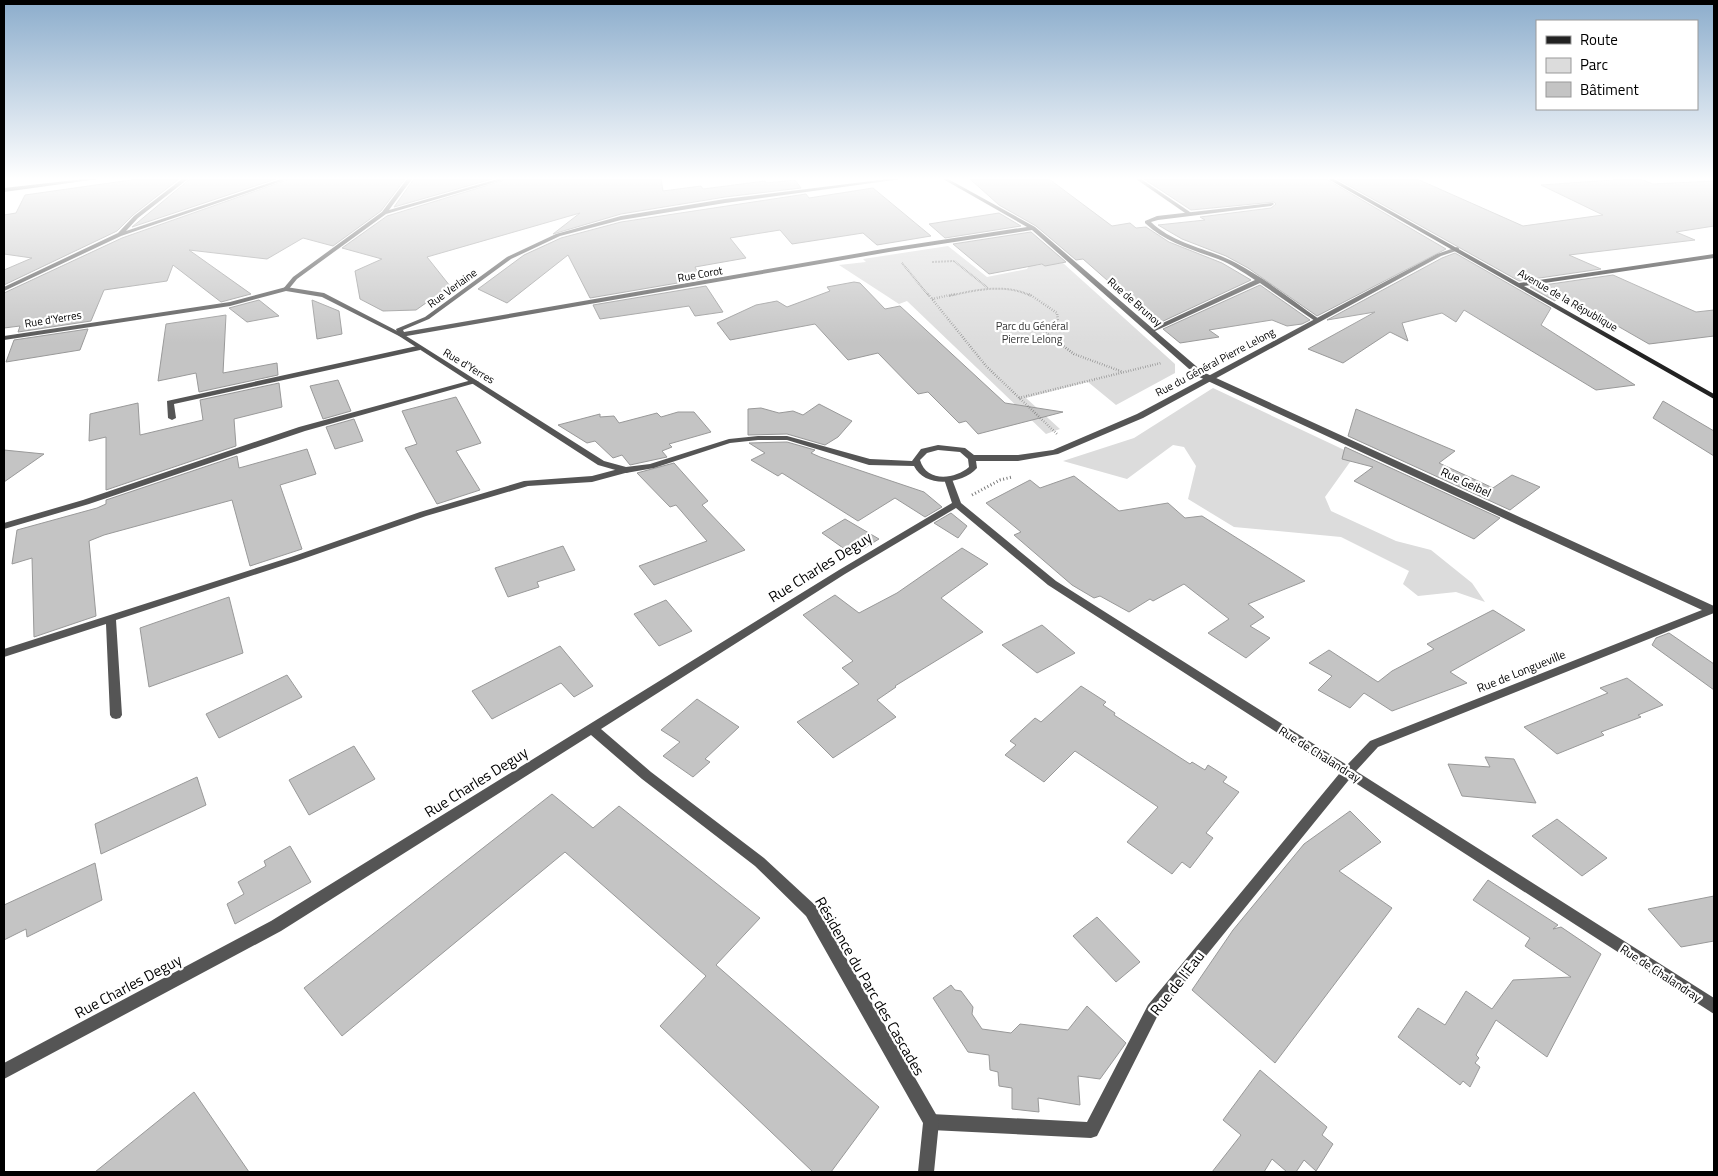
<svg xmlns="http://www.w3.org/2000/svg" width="1718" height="1176" viewBox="0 0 1718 1176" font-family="'Titillium Web',sans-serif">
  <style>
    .green { fill: #dcdcdc }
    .building { fill: #c4c4c4; stroke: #999 }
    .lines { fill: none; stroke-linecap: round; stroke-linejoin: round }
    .path-far2 { stroke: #777; stroke-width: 2; stroke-dasharray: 0.5 1; stroke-linecap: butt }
    .path-far1 { stroke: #777; stroke-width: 2.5; stroke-dasharray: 0.5 2; stroke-linecap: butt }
    .path { stroke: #777; stroke-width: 3; stroke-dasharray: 1 2.5; stroke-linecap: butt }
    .service { fill: #555; fill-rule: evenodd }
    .minor { fill: #555; fill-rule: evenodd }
    .tertiary { fill: #555; fill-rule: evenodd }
    .secondary { fill: #222; fill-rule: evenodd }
    .labels { text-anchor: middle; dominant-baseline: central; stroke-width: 4.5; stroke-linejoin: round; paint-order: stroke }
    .far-street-label { font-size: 11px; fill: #000; stroke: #fff }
    .far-park-label { font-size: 11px; fill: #333; stroke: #fff }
    .street-label { font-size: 12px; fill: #000; stroke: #fff }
    .near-street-label { font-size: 15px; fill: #000; stroke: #fff }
  </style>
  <rect width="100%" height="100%" fill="#fff"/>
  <g class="green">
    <polygon points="948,246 987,277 1027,269 1029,266 1063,263 1175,364 1175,373 1116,405 1088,382 1026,398 1060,429 1046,434 907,301 899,304 839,265 866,262 863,259"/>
    <polygon points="1213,388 1355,455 1325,497 1331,511 1396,541 1431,550 1472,583 1485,602 1456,592 1418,596 1403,584 1409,571 1341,537 1234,527 1188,499 1196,466 1184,447 1173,445 1127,479 1063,461 1134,438"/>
  </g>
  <g class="building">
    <polygon points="138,179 179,179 133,215 117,231 4,285 4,270 32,258 4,254 4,215 16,213 25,195"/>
    <polygon points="190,179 276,179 132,227"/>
    <polygon points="290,179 405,179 381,211 333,246 303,238 267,259 189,250 251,294 221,302 173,265 167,281 104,290 91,321 18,332 20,326 4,328 4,293 122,238"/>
    <polygon points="414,179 492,179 394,207"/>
    <polygon points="508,179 661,179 663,191 701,186 703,189 765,181 766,183 795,180 801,188 725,197 621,214 553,234 580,213 427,257 450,286 416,310 383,311 360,299 355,271 382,259 342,248 387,216"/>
    <polygon points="970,179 1049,179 1112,226 1130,223 1136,228 1146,227 1169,242 1222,263 1251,280 1157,324 1083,259 1076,260 1036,226 999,205"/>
    <polygon points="1144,179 1326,179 1446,249 1317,316 1248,268 1226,256 1182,239 1158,225 1205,220 1200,217 1271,208 1276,204 1274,202 1191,210"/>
    <polygon points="1337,179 1417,179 1523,226 1603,215 1541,185 1626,179 1640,179 1653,184 1714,181 1714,226 1676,232 1695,240 1569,255 1601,269 1519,281"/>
    <polygon points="873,188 931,236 877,245 863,233 792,244 780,230 730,238 746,258 695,267 701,279 590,298 568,255 507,303 478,289 524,255 561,238 621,222 806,194 809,198"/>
    <polygon points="999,213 1021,226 945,238 929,224"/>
    <polygon points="1031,232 1066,262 1045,266 1042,264 989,274 953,244"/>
    <polygon points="1455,253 1551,308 1541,325 1635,385 1596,390 1464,310 1456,322 1442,313 1402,323 1408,341 1390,332 1343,363 1308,349 1375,312 1327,320 1442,258"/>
    <polygon points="1613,275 1696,312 1714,310 1714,336 1649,344 1560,293 1555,301 1530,287"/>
    <polygon points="854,282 860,283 885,309 900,306 1005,403 1063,412 978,434 966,421 959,423 928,392 918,394 878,353 848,360 815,324 730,340 717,323 756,305 777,301 787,307 830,291 827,287"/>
    <polygon points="1260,285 1310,320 1302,324 1287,326 1272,320 1209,330 1219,337 1180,343 1163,329"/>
    <polygon points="706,286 723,312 695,316 689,306 600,319 593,305"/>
    <polygon points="259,300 279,316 247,322 229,308"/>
    <polygon points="312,300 339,311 342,334 317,339"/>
    <polygon points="226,315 223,373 277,363 278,375 199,392 196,373 158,381 166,324"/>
    <polygon points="88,329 80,350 6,362 14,340"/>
    <polygon points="338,380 351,411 323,419 310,386"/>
    <polygon points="279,383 282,407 234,419 236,446 106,490 106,437 89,441 90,414 138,403 140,435 203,420 200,400"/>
    <polygon points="456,397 481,443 456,451 480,490 437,504 405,448 417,444 402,411"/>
    <polygon points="1663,401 1714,431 1714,456 1653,418"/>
    <polygon points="819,404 852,421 838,437 825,445 787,434 748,435 748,409 761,408 779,413 793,411 803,415"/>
    <polygon points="1356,409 1455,451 1439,463 1493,488 1512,475 1540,487 1510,510 1348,436"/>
    <polygon points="678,412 694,412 711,432 669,444 672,447 662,451 667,457 630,465 622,455 613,458 595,441 587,443 558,425 600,414 600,417 614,416 619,423 657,413 661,417"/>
    <polygon points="354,419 363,441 335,449 326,427"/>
    <polygon points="787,442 815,450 811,453 820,457 924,492 942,507 925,517 895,498 858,521 782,473 778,476 751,460 765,453 749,443"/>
    <polygon points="1345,447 1500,518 1474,539 1354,481 1373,467 1342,459"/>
    <polygon points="307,449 316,474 280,485 302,549 250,566 232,500 104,535 89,541 96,616 34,637 32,558 12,564 17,530 97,508 106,504 106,500 237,456 239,468"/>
    <polygon points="4,450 44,454 4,482"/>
    <polygon points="674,463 708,501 702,505 745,550 654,585 639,566 707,541 676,505 670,507 637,473"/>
    <polygon points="1074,476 1119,511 1168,503 1185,518 1202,516 1305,581 1248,604 1264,617 1250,626 1270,638 1246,658 1208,633 1229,619 1184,584 1153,601 1150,599 1129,612 1100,596 1094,598 1072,585 1014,535 1021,532 986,503 1030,480 1040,488"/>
    <polygon points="951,513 967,526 958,538 934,523"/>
    <polygon points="845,519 879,539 853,555 822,533"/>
    <polygon points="563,546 575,570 537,582 539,587 508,597 495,568"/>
    <polygon points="962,548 988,564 941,598 983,632 895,686 896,687 877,700 896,717 833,758 797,722 859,684 842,668 853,661 803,615 835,595 859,613 897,593"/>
    <polygon points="229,597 243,653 149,687 140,628"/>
    <polygon points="666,600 692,631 659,646 634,614"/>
    <polygon points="1493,610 1525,630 1450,672 1467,683 1392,711 1364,693 1350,708 1318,690 1332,676 1309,663 1329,650 1378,682 1392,671 1434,649 1427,644"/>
    <polygon points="1042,625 1075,653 1037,673 1002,645"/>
    <polygon points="1669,633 1714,664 1714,690 1652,645 1656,638"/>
    <polygon points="560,646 593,686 574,697 561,683 492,719 472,691"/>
    <polygon points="287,675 302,697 219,738 206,714"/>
    <polygon points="1627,678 1663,705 1638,715 1641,717 1601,732 1604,735 1557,754 1524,727 1608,693 1600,688"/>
    <polygon points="1081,686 1106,702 1103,705 1115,713 1114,715 1190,764 1192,762 1205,770 1208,765 1227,777 1223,782 1239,792 1206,833 1213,838 1190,868 1182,862 1172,874 1127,842 1158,807 1075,751 1044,782 1005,755 1016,745 1010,741 1035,718 1041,722"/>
    <polygon points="697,699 739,727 705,759 710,762 693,777 663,756 680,742 661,730"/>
    <polygon points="354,746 375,779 309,815 289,780"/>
    <polygon points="1485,757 1514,759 1536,803 1462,796 1448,764 1490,767"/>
    <polygon points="197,777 206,805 101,854 95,824"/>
    <polygon points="552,794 593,828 619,806 760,918 716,965 879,1107 831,1172 813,1172 660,1026 706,976 565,852 342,1036 304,988"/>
    <polygon points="1350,811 1381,842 1339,871 1392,908 1275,1063 1192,990 1233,930 1304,844"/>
    <polygon points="1557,819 1607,858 1582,876 1532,836"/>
    <polygon points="290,846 311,882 235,924 227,904 244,894 238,882 266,866 264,861"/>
    <polygon points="95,863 102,900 27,937 26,929 4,940 4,905"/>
    <polygon points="1488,880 1558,925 1553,929 1561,927 1601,954 1547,1057 1496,1020 1476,1055 1479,1058 1475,1063 1480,1067 1470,1087 1463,1081 1460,1085 1398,1037 1418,1008 1445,1025 1466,991 1492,1009 1513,980 1571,977 1525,946 1530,938 1473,900"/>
    <polygon points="1714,896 1714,941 1681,947 1648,909"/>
    <polygon points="1097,917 1140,962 1116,982 1073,936"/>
    <polygon points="951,985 955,990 961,991 973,1007 972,1014 982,1029 1011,1033 1020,1024 1068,1030 1087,1006 1126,1043 1100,1079 1078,1076 1080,1105 1038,1098 1039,1112 1012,1109 1012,1088 999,1086 998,1072 990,1070 989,1055 968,1052 933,998"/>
    <polygon points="1260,1070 1327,1127 1322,1135 1333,1144 1316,1171 1304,1160 1296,1172 1287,1172 1272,1159 1264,1172 1212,1172 1241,1135 1223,1120"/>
    <polygon points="194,1092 249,1172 95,1172"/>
  </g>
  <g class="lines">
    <g class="path-far2">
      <polyline points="932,262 954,261 988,288"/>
      <polyline points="902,263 929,296"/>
      <path d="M949,296C975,290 1006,283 1031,296"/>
    </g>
    <g class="path-far1">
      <polyline points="928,294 986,366 1057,434"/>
      <polyline points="1029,294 1057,313 1058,321 1038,327 1074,354 1123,372"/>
      <polyline points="932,299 955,294"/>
      <polyline points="1019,398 1161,363"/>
    </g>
    <polyline class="path" points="972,495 1000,480 1012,477"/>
    <g class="service">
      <polygon points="1136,179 1141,179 1193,214 1188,215"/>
      <polygon points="417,346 420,346 420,350 174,404 176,418 172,420 168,418 167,401"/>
      <polygon points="472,380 475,380 479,382 305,431 89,504 4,529 4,523 83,500 299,427"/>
      <polygon points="1348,767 1352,768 1354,772 1352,776 1158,1015 1097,1136 1091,1138 931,1130 925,1128 923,1122 925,1116 931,1114 1087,1122 1148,1005 1344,768"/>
    </g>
    <g class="minor">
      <polygon points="84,179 98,179 4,192 4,188"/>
      <polygon points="182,179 188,179 138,218 126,231 281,179 288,179 121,236 4,291 4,287 118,233 134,216"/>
      <polygon points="407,179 412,179 389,210 498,179 506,179 386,214 297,279 288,290 284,290 283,289 293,277 382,212"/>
      <path d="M888,179H901L725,203L621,220L560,236L511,259L429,319L403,330L404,332L889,248L1027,227L943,179H948L1035,227L1152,328L1255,280C1243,272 1231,264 1218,259C1191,249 1166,243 1145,223V221L1157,216L1273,203L1274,204L1271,206L1158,220L1151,222C1175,245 1208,248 1236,263C1266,279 1292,300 1319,319V321H1315L1260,283L1155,331L1203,372L1714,606V613L1378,747L1356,771L1714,998V1014L1048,585L956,508L845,574L601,729L651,772L764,858L816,906L937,1116L939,1122L934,1172H918L923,1123L806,916L755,866L642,779L591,735L281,931L4,1079V1063L271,921L839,570L952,503L944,479L945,477H951L952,479L961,503L1056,581L1347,765L1370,741L1702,610L1197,376L1032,230L889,252L401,337L398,335L396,329L425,317L507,257L556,234L621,216L725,199Z"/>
      <polygon points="626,467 630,470 629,472 592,482 528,486 426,516 297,561 116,620 122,715 120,718 116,719 112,718 110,715 106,624 4,657 4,649 291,557 420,512 524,481 592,476"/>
    </g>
    <path class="tertiary" d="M1457,247L1459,248V250L1441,256L1143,418L1058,454L1018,461H976L977,468C963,484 925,489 914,466L869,465L787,440H758L730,443L654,468L626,473L598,465L399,336L322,297L286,291L230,306L4,340V336L230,302L286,287L324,293L403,334L604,461L626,467L650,464L729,439L758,436H787L870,459L912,461L921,449L938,445L965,448L974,455H1018L1053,450L1137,414L1437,254ZM938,450L960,452L968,459L969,467C954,480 926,482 920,460L927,453Z"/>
    <polygon class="secondary" points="1328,179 1334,179 1519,283 1714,254 1714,258 1524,286 1714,394 1714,399"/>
  </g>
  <linearGradient id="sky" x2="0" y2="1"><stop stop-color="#8cadcc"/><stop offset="0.52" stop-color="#fff"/><stop offset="1" stop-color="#fff" stop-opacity="0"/></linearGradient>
  <rect width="1718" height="343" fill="url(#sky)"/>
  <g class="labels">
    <g class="far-street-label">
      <text transform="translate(700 274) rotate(-10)">Rue Corot</text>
      <text transform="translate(452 288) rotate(-36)">Rue Verlaine</text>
      <text transform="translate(1568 300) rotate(30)">Avenue de la République</text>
      <text transform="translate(1135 302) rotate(41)">Rue de Brunoy</text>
      <text transform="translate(53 319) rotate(-9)">Rue d'Yerres</text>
      <text transform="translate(1215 362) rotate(-28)">Rue du Général Pierre Lelong</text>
      <text transform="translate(469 366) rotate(31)">Rue d'Yerres</text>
    </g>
    <g class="far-park-label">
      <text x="1032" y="326">Parc du Général<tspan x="1032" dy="13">Pierre Lelong</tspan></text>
    </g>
    <g class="street-label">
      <text transform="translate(1466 482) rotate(25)">Rue Geibel</text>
      <text transform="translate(1521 671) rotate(-22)">Rue de Longueville</text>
      <text transform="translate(1320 754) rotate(32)">Rue de Chalandray</text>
      <text transform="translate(1661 973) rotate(33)">Rue de Chalandray</text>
    </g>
    <g class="near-street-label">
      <text transform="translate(820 567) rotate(-32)">Rue Charles Deguy</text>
      <text transform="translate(476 782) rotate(-32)">Rue Charles Deguy</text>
      <text transform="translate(1177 983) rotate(-52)">Rue de l'Eau</text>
      <text transform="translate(128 986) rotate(-28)">Rue Charles Deguy</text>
      <text transform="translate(870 986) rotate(60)">Résidence du Parc des Cascades</text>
    </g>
  </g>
  <rect width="1718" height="1176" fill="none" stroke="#000000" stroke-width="10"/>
  <rect x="1536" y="20" width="162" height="90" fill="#ffffff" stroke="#999999"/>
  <rect x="1546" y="36" width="25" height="8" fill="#222222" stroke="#999999"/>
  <text x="1580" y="45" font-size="15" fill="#000000">Route</text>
  <rect x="1546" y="58" width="25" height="15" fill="#dcdcdc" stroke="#999999"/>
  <text x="1580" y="70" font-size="15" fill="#000000">Parc</text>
  <rect x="1546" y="82" width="25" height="15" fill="#c4c4c4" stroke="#999999"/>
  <text x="1580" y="95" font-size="15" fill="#000000">Bâtiment</text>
</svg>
